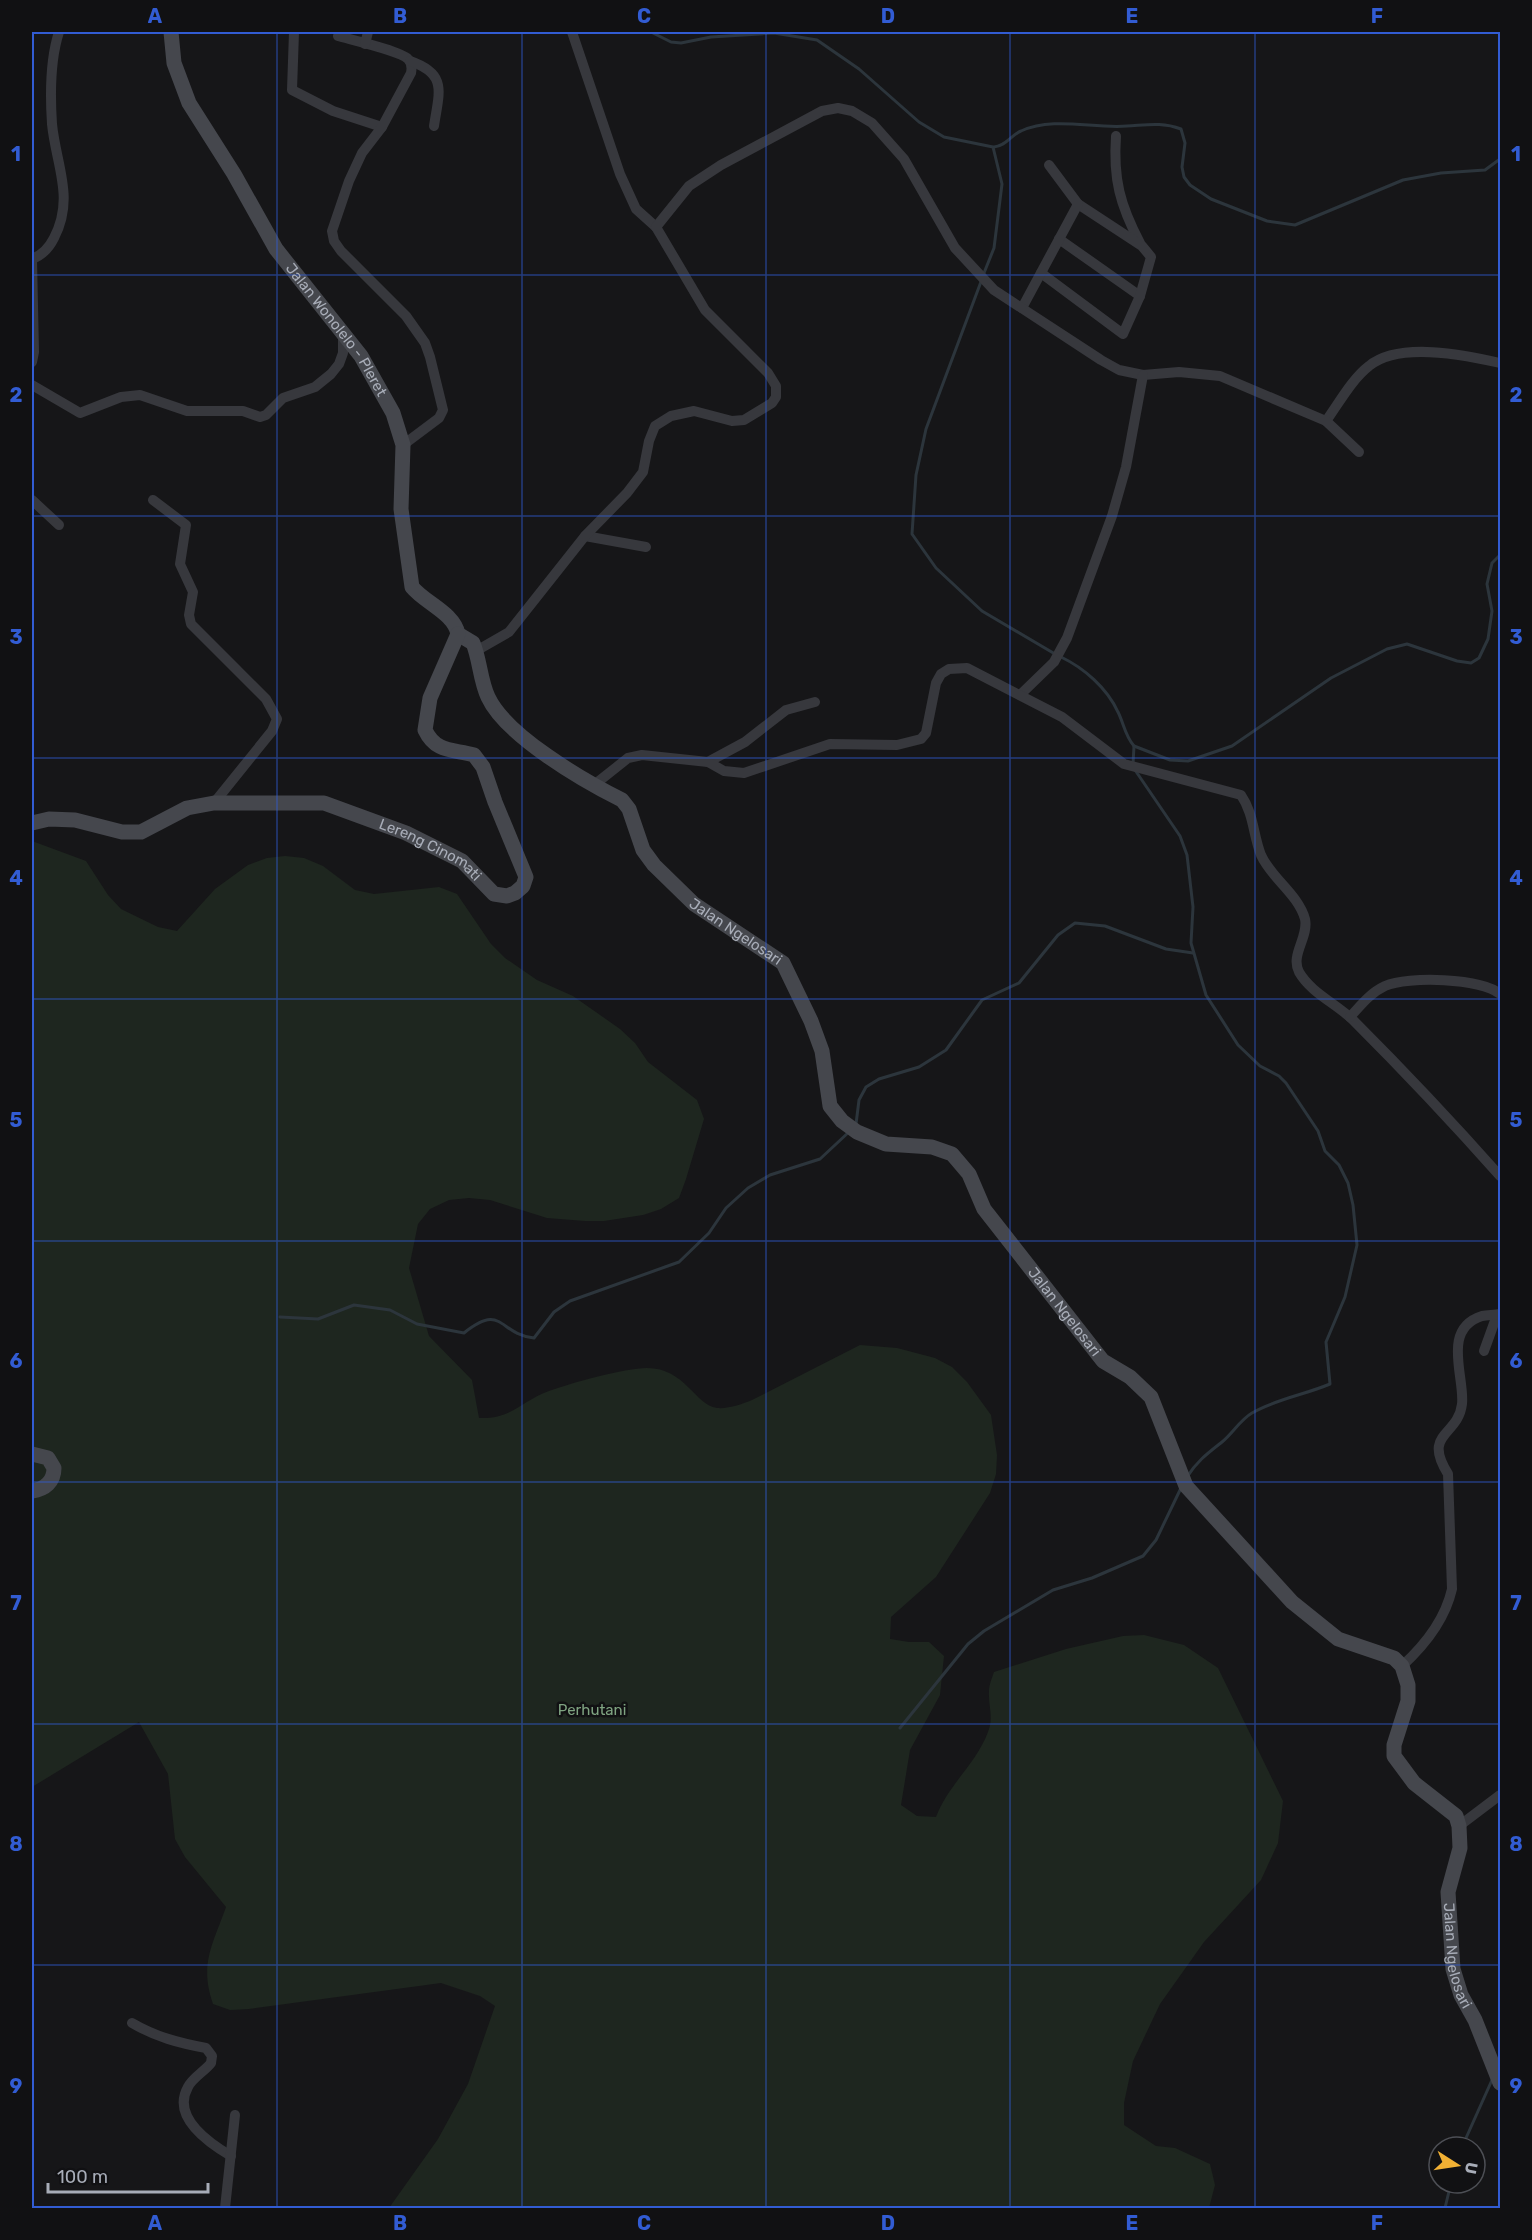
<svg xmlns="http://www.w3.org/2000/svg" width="1532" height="2240" viewBox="0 0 1532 2240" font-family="Rubik,sans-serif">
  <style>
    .green { fill: #1e261f }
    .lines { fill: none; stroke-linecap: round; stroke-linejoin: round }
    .stream { stroke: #2c353c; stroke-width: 3 }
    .street { stroke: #37383d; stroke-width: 10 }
    .secondary { stroke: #45474d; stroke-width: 15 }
    .grid { fill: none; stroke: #325cd3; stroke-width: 1.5; stroke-opacity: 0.55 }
    .labels { text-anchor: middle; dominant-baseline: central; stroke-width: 5; stroke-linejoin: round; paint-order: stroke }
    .street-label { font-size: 15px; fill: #a8adb8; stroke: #111113 }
    .park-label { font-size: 15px; fill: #7fa381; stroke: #111113 }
    .neatline { fill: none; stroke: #325cd3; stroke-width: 2 }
    .grid-label { font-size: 20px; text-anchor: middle; font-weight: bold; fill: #325cd3 }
  </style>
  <rect width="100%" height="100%" fill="#161618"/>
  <path class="green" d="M32,841L86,861L108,895L121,909L158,927L177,931L215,889L248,865L267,858L285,856L304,858L323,866L355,890L374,894L439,887L457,894L491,944L505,958L537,980L573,996L620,1029L635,1043L648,1062L697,1100L704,1119L686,1179L679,1198L661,1209L643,1215L604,1221H585L547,1218L490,1200L469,1198L449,1200L430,1209L418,1224L409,1268L429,1336L472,1380L479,1418C513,1419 521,1401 549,1391C571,1383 625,1368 647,1368C685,1368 695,1405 717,1408C729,1409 742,1404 752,1400L860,1345L897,1348L935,1358L952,1367L967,1382L991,1415L997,1455L996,1474L990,1493L936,1577L891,1617L890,1639L909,1642H929L944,1656L940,1695L910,1750L901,1805L917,1816L936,1817C948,1785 976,1764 988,1732C994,1718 988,1705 989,1691C989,1685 992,1678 994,1672L1066,1649L1123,1636L1144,1635L1184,1645L1218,1668L1283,1801L1278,1843L1261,1880L1204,1942L1160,2004L1133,2061L1124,2103V2125L1156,2146L1175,2148L1210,2164L1215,2185L1209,2208H389L438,2139L468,2084L495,2006L480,1996L441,1983L249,2009L230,2010L213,2004C199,1964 213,1944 226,1907L185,1857L175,1839L168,1774L139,1722L32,1787Z"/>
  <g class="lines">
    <g class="stream">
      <polyline points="651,32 671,42 681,43 711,37 774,33 817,40 859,69 919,122 944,137 993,147 1002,184 994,248 984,273"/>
      <path d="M994,147C1006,146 1011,135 1021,131C1054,116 1093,129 1127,126C1147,125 1162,122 1181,129L1185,143L1182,167L1184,177L1190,185L1211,199L1267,221L1295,225L1403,180L1441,173L1485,170L1500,159"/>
      <polyline points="982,279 926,429 916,475 912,534 936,568 982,611 1055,654"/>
      <path d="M1061,657C1084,668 1107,688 1118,712C1124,724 1125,736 1134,746L1133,764"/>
      <polyline points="1134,746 1170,760 1188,761 1232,746 1331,678 1387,649 1407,644 1457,661 1471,663 1479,658 1488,639 1492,611 1487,584 1492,563 1500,555"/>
      <path d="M1135,770L1180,836L1187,855L1193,907L1191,943L1206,995L1238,1045L1260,1066L1279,1076L1286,1083L1318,1131L1325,1151L1339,1165L1348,1183L1353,1205L1357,1245L1345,1297L1326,1342L1330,1384C1304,1395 1276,1399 1252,1413C1240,1420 1233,1433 1222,1442C1208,1453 1197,1461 1187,1477"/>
      <polyline points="856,1124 859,1100 866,1087 879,1079 919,1067 946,1050 982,1000 1019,983 1058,935 1075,923 1105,926 1166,949 1193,953"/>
      <path d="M280,1317L318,1319L354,1305L390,1310L417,1324L464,1333C503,1302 498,1334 534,1338L554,1312L570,1301L679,1262L709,1233L726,1208L748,1188L770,1175L820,1159L850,1131"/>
      <polyline points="900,1728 968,1644 984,1631 1053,1590 1092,1578 1143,1556 1156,1540 1181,1488"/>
      <polyline points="1462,2147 1492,2080"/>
      <polyline points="1445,2208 1451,2183"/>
    </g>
    <g class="street">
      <polyline points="294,32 292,90 333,111 382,127"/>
      <polyline points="572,32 620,174 636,209 656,227"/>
      <path d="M338,36C352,40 400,51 408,59C412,63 412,68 411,73L382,127L362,153L349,181L332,231L334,241L341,251L406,316L425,343L430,357L443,410L439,418L403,445"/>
      <polyline points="365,44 368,32"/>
      <path d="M410,61C448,74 439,92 434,126"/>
      <path d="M1116,136C1113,179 1120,205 1140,243"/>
      <polyline points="1059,239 1140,296"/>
      <path d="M32,259C43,255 49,248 54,238C75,198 56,165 52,124C50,94 50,60 59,32"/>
      <polyline points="1041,273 1123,334 1140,296 1151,257 1142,246 1078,204"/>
      <polyline points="1022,308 1078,204 1049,165"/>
      <polyline points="32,362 34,352 32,259"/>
      <polyline points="32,385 80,413 121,397 140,395 187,411 243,411 260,417 266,415 283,398 315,387 331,374 339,364 343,353 343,334"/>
      <path d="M1326,421C1339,403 1352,379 1369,366C1399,341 1466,355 1500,363"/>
      <polyline points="32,500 59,525"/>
      <polyline points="153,500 186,525 180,564 193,592 189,615 191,624 266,699 277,719 272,731 214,803"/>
      <polyline points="585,536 646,547"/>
      <polyline points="476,651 509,632 585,536 627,493 643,472 649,441 655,426 671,416 694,411 732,421 744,420 772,403 776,397 776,386 768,373 705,310 656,227 689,186 721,165 822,111 838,108 852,111 872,123 904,159 955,248 994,290 1101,360 1119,370 1143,375 1179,372 1220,376 1326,421 1359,452"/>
      <polyline points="1020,695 1054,662 1067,638 1112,516 1126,467 1143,375"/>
      <polyline points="708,762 745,742 786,710 815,702"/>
      <path d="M594,785L628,758L642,755L708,762L724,771L744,773L830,744L897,745L921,739L926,733L936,683L941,674L949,669L967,668L1062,717L1124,764L1241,795C1254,814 1253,835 1261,855C1271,878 1298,894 1305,919C1309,937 1290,955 1299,972C1311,993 1337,1004 1353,1020C1404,1071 1453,1123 1500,1176"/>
      <path d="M1350,1017C1361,1005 1370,993 1385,986C1408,976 1481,978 1500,994"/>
      <polyline points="1484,1351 1497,1315"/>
      <path d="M1402,1666C1425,1645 1445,1620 1452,1589L1448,1474C1422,1432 1458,1437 1462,1404C1465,1377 1441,1329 1482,1316C1488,1315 1495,1315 1500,1314"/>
      <polyline points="1459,1826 1500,1795"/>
      <path d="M132,2023C156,2037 179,2043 206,2048L212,2056L211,2063C205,2071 192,2078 188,2087C171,2117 209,2143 231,2156"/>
      <polyline points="225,2208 235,2115"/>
    </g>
    <g class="secondary">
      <path id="s1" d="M171,32L174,63L189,103L234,174L276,249L361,356L393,413L403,445L401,509L412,587C425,603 454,613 458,634"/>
      <path id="s2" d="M458,634L473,643C480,660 480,680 488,697C506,736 584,781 622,800L629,809L643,850L654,865L694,904L783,963L811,1021L822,1051L830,1106L842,1121L857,1132L886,1144L932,1147L952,1154L969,1174L984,1209L1103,1361L1130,1377L1151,1397L1186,1486L1292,1602L1338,1639L1394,1658L1402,1666L1408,1685V1701L1394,1745V1756L1414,1783L1456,1816L1459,1826L1460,1848L1448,1892L1453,1969L1461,1995L1475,2020L1500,2083"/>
      <path id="s3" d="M32,823L49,819L75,820L122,832H141L187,808L214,803H324L406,833L462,861L494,894L507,896L515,893L523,886L526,877L495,802L483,767L474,755C453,749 436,753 425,730L430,698L458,634"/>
      <path d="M32,1454L48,1458L54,1468C54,1482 45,1489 32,1491"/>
    </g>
  </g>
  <path class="grid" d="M277,32V2208M522,32V2208M766,32V2208M1010,32V2208M1255,32V2208M32,275H1500M32,516H1500M32,758H1500M32,999H1500M32,1241H1500M32,1482H1500M32,1724H1500M32,1965H1500"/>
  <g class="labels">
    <g class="street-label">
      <text stroke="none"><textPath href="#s1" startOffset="345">Jalan Wonolelo - Pleret</textPath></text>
      <text stroke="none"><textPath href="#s3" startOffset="417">Lereng Cinomati</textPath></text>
      <text stroke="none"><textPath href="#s2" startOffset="424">Jalan Ngelosari</textPath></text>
      <text stroke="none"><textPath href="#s2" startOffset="964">Jalan Ngelosari</textPath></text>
      <text stroke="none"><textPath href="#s2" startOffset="1792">Jalan Ngelosari</textPath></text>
    </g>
    <g class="park-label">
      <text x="592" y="1710">Perhutani</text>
    </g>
  </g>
  <rect width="1532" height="2240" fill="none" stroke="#111113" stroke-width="66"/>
  <g transform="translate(1457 2165) rotate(102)"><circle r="28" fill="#111113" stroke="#4d4f55" stroke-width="1.5"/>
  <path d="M0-4.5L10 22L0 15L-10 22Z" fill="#f2b134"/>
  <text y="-9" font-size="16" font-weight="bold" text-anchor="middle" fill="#a8adb8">U</text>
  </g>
  <path d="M48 2183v9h160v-9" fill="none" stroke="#a8adb8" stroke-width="3"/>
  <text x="57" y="2183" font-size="18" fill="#a8adb8" stroke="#111113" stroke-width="4.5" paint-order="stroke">100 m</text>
  <rect x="33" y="33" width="1466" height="2174" class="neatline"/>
  <g class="grid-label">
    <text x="155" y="23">A</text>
    <text x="400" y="23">B</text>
    <text x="644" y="23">C</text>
    <text x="888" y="23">D</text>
    <text x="1132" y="23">E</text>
    <text x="1377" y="23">F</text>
    <text x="16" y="161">1</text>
    <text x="1516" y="161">1</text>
    <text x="16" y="402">2</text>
    <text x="1516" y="402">2</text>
    <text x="16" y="644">3</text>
    <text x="1516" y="644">3</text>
    <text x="16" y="885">4</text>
    <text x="1516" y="885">4</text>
    <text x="16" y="1127">5</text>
    <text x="1516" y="1127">5</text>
    <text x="16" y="1368">6</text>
    <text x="1516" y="1368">6</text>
    <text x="16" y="1610">7</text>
    <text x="1516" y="1610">7</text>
    <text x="16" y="1851">8</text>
    <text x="1516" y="1851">8</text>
    <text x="16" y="2093">9</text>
    <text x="1516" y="2093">9</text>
    <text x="155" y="2230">A</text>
    <text x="400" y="2230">B</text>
    <text x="644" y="2230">C</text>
    <text x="888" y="2230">D</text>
    <text x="1132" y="2230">E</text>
    <text x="1377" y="2230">F</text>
  </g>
</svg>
